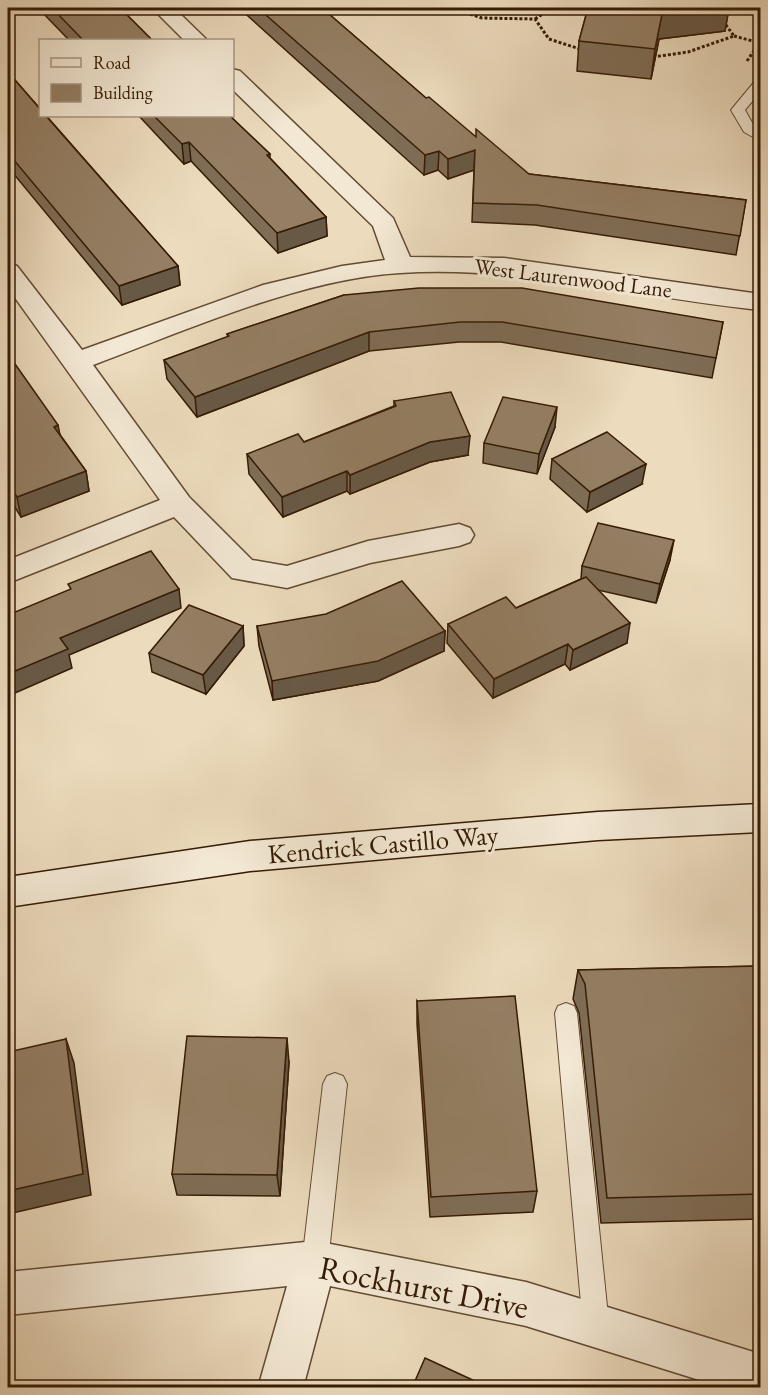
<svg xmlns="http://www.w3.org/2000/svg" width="768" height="1395" viewBox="0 0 768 1395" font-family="'EB Garamond',serif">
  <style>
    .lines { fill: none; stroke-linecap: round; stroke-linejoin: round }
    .service-casing { stroke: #634b32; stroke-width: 2 }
    .minor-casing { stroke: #634b32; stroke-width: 3 }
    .secondary-casing { stroke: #351b04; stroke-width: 3 }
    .path { stroke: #351b04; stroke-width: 3; stroke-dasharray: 3 2; stroke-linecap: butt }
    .service { fill: #f3e8d4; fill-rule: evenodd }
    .minor { fill: #f3e8d4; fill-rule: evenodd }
    .secondary { fill: #f3e8d4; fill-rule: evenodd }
    .wall { fill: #7f6d56; stroke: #351b04; stroke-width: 1.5 }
    .shaded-wall { fill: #685946; stroke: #351b04; stroke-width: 1.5 }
    .building { fill: #947f64; stroke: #351b04; stroke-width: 1.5 }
    .labels { text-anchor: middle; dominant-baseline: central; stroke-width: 6; stroke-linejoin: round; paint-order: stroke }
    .far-street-label { font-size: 22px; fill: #351b04; stroke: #f3e8d4 }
    .street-label { font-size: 27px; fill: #351b04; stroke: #f3e8d4 }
    .near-street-label { font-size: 33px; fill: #351b04; stroke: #f3e8d4 }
  </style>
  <rect width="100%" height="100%" fill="#ecdbbd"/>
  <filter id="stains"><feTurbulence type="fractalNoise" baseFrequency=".00333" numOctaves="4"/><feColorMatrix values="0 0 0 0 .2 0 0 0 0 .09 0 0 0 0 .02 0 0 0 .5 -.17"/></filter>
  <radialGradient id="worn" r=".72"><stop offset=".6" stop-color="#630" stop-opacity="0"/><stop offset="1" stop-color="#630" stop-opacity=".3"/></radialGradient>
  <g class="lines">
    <g class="service-casing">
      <g id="service">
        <polygon points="760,80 760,92 745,110 754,126 760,131 760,141 744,132 731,110 755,81"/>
        <polygon points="566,1003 574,1006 577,1013 609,1326 605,1335 596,1339 587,1335 583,1326 555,1013 558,1006"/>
        <polygon points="335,1073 343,1076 347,1084 328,1262 324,1271 315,1274 306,1271 302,1262 323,1084 327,1076"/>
      </g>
    </g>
    <g class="minor-casing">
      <g id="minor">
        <polygon points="152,8 174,8 207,40 184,40"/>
        <path d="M232,69L240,71L393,218L410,257L504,258L760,294V310C641,298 521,265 400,273C300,279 187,330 93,365L189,497L252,560L287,566L368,541L459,524L470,528L474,535L470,542L459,546L370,563L287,588L232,578L174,517L8,583V560L160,500L8,288V263L17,266L82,350L263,285L342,266L385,260L373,226L232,89Z"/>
        <polygon points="315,1241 526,1282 760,1354 760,1388 725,1388 526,1326 330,1286 303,1388 258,1388 287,1286 8,1315 8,1272"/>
      </g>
    </g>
    <g class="secondary-casing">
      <polygon id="secondary" points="760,804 760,832 598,840 250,871 8,907 8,877 250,841 598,812"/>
    </g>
    <g class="path">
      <polyline points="451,8 482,18 535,19 549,39 583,50"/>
      <polyline points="535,19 552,8"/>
      <polyline points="734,36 760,43"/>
      <polyline points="653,57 688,52 734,36 723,21"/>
      <polyline points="747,61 760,42"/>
      <polyline points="755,274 760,261"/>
    </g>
    <use href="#service" class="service"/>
    <use href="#minor" class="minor"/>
    <use href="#secondary" class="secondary"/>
  </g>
  <g class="wall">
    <polygon points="38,8 120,8 152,40 69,40"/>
    <polygon points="239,8 322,8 426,98 476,137 529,174 746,200 736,255 535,225 472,222 474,170 448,179 438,170 424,175"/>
    <polygon points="582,8 729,8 725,31 659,39 651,79 577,71 579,41 586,15"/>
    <polygon points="8,72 178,266 180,285 122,305 8,167"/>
    <polygon points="139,116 230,116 270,154 270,158 326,217 327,236 278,253 191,161 184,164"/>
    <polygon points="344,295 723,322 712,378 501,342 459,342 369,351 197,417 167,379 164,360 228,337 227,334"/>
    <polygon points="8,354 61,436 86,471 89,491 21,517 8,496"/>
    <polygon points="394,401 468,455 430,462 350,494 347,491 283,517 249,474 247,454 304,442 394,406"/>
    <polygon points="555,427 537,474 483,463 484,443"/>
    <polygon points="552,459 642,484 587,512 550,479"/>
    <polygon points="670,560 656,603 598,590 627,643 570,670 565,664 493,698 447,643 448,624 516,608 581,579 582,566"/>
    <polygon points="243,626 244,646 206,694 152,672 149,653"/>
    <polygon points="257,626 445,631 444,651 378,681 273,700 259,646"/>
    <polygon points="760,966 760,1219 601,1223 579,1013 573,999 578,970"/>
    <polygon points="417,1001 537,1191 533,1212 430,1217 417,1024"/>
    <polygon points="289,1062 280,1196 177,1195 172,1174"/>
  </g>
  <g class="shaded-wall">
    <polygon points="674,8 729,8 725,31 659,39 651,79 655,49 663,9"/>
    <polygon points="189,142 191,161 184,164 182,144"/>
    <polygon points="475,150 474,170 448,179 448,159"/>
    <polygon points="439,151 438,170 424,175 425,155"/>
    <polygon points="326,217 327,236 278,253 277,233"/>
    <polygon points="178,266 180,285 122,305 119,286"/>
    <polygon points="369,332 369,351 197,417 195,397"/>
    <polygon points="557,407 555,427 537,474 539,454"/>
    <polygon points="58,425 62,445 54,427"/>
    <polygon points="470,436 468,455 430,462 350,494 350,475 430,442"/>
    <polygon points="646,464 642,484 587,512 590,492"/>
    <polygon points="86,471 89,491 21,517 17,497"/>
    <polygon points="347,471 347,491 283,517 282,497"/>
    <polygon points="674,540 670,560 656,603 660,584"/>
    <polygon points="179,589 181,608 69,655 72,668 8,696 8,674 60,638"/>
    <polygon points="630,623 627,643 570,670 573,650"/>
    <polygon points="243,626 244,646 206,694 203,675"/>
    <polygon points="445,631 444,651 378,681 273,700 272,681"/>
    <polygon points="568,644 565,664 493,698 494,679"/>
    <polygon points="287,1038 289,1062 280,1196 277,1175"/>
    <polygon points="66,1039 74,1063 91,1195 8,1214 8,1191"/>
  </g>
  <g class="building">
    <polygon points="52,8 120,8 152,40 83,40"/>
    <polygon points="258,8 322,8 426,98 429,97 476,137 476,129 529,174 746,200 740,236 537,205 473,203 475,150 448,159 439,151 425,155"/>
    <polygon points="588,8 674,8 663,9 655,49 579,41"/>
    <polygon points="8,72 40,109 40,116 46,116 178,266 119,286 8,153"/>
    <polygon points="154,116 230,116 270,154 267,155 326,217 277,233 189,142 182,144"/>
    <polygon points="419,288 522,288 723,322 716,358 502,322 460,322 369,332 195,397 164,360 229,336 227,334 344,295"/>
    <polygon points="8,354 58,425 54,427 86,471 17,497 8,483"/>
    <polygon points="451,392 470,436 430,442 350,475 347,471 282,497 247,454 298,434 304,442 396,406 394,401"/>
    <polygon points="503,397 557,407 539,454 484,443"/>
    <polygon points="607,432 646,464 590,492 552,459"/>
    <polygon points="598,523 674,540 660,584 582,566"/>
    <polygon points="151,551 179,589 60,638 68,649 8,674 8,615 71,589 68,584"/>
    <polygon points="586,577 630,623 573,650 568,644 494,679 448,624 506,597 516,608"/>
    <polygon points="402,581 445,631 378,661 272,681 257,626 326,614"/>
    <polygon points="189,605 243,626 203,675 149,653"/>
    <polygon points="760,966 760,1194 607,1198 585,984 578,970"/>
    <polygon points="515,996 537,1191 431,1197 417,1001"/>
    <polygon points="187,1036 287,1038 277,1175 172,1174"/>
    <polygon points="66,1039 83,1174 8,1191 8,1052"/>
    <polygon points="425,1358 490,1388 412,1388"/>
  </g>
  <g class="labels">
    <g class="far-street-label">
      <text transform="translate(573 278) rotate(7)">West Laurenwood Lane</text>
    </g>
    <g class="street-label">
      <text transform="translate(383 844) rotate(-5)">Kendrick Castillo Way</text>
    </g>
    <g class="near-street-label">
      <text transform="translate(424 1287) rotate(11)">Rockhurst Drive</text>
    </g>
  </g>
  <rect width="768" height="1395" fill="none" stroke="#ecdbbd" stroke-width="30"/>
  <rect x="9" y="9" width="750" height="1377" fill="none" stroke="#351b04" stroke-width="3"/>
  <rect x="15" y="15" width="738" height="1365" fill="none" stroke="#351b04" stroke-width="1.5"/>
  <rect x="39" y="39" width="195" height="78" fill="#f3e8d4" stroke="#a79681" stroke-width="1.5"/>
  <rect x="51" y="58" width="30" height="9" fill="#f3e8d4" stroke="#a79681" stroke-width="1.5"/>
  <text x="93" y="69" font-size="18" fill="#351b04">Road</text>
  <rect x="51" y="84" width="30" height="18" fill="#947f64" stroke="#a79681" stroke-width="1.5"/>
  <text x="93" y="99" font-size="18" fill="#351b04">Building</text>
  <rect width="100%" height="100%" filter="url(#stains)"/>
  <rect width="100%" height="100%" fill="url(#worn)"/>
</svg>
